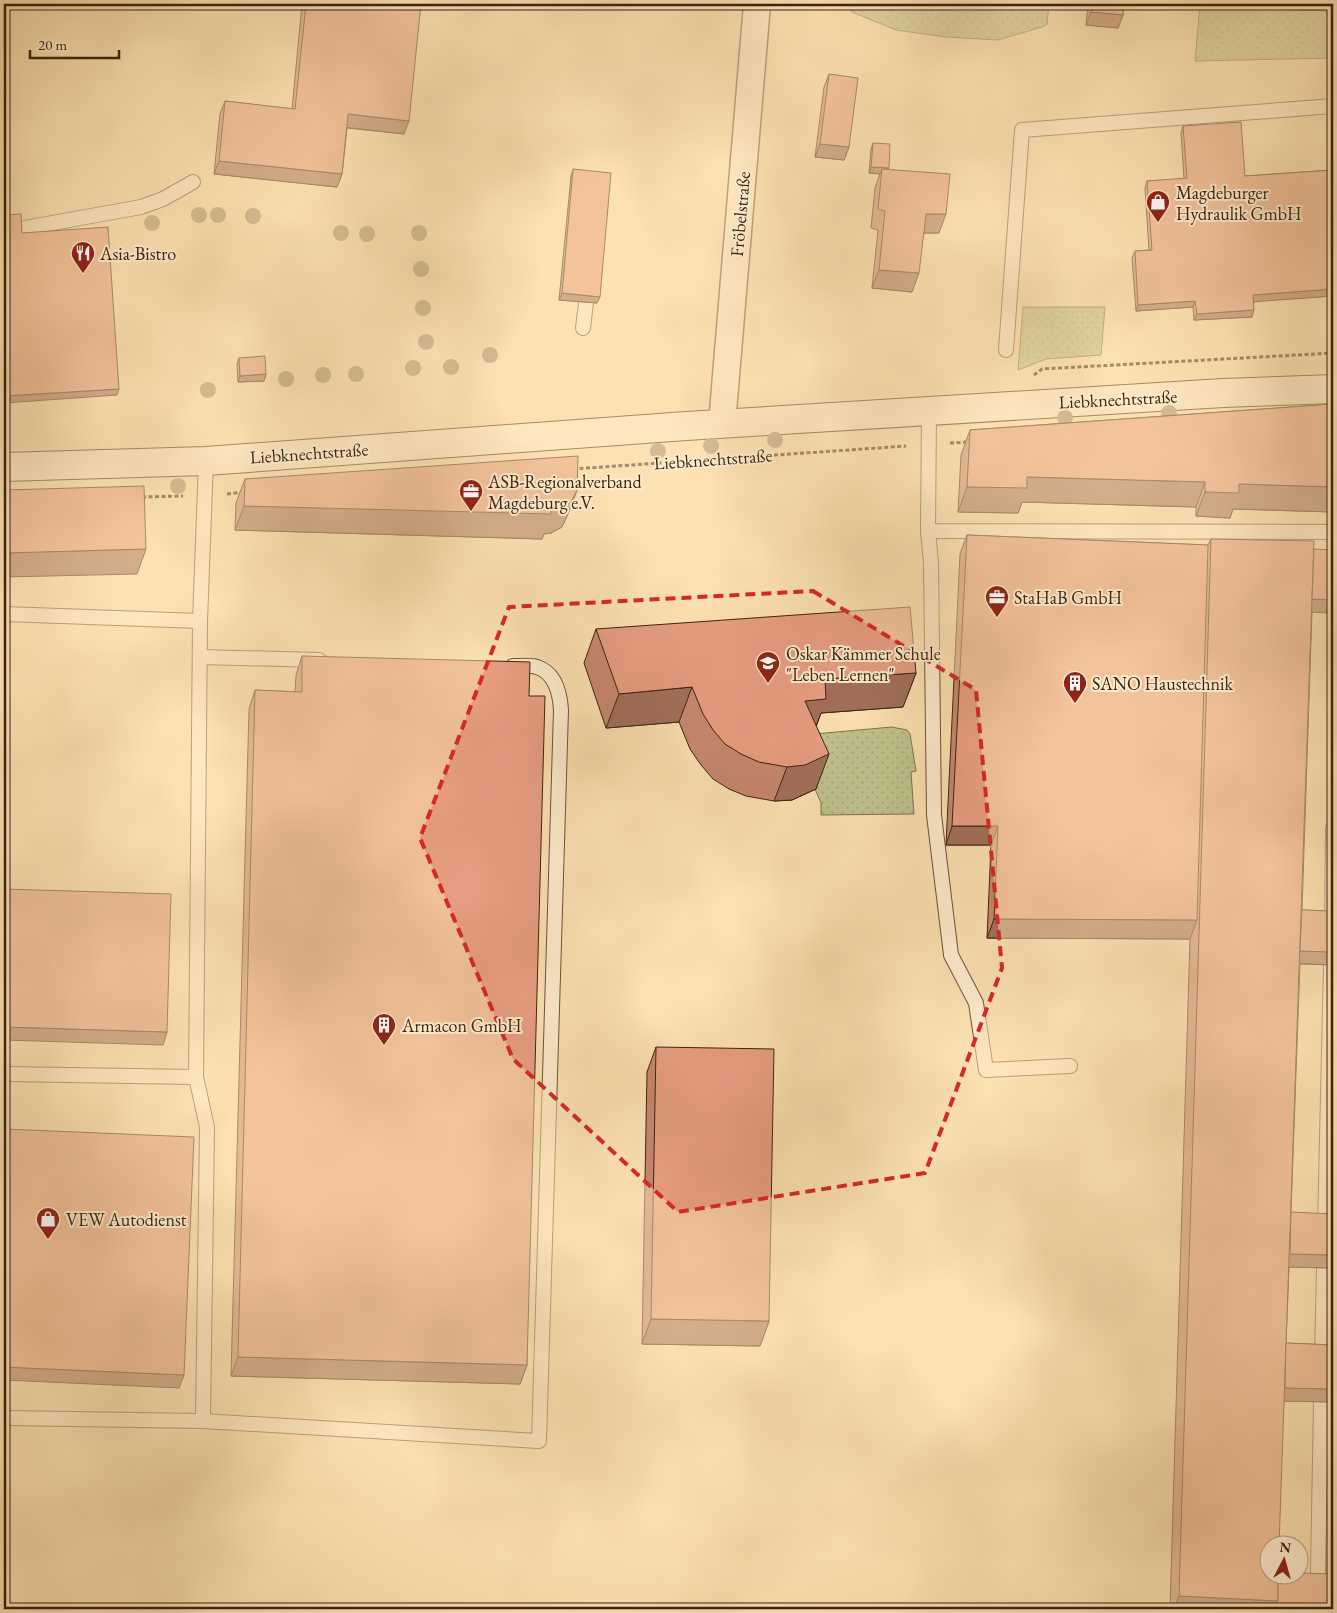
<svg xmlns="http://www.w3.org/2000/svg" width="1337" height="1613" viewBox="0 0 1337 1613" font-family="'EB Garamond',serif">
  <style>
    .green { fill: url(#green-dots); stroke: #7d734e }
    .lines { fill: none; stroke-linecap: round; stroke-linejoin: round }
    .lane-casing { stroke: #6c5238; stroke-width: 16 }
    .street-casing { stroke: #6c5238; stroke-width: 29 }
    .secondary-casing { stroke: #3b2310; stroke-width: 30 }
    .path { stroke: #3b2310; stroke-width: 3; stroke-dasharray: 4 2.5; stroke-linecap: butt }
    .lane { stroke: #feeccd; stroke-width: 14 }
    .street { stroke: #feeccd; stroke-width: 26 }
    .secondary { stroke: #feeccd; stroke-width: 28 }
    .tree { fill: #a48e6a }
    .wall { fill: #c7876f; stroke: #3b2310 }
    .shaded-wall { fill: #a26e5a; stroke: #3b2310 }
    .building { fill: #e79d81; stroke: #3b2310 }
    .marked { fill: none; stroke: #d62828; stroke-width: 4; stroke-dasharray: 10 6; stroke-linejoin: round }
    .labels { text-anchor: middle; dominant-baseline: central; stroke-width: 4; stroke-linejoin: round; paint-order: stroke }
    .poi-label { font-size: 18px; fill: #3b2310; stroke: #feeccd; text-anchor: start }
    .street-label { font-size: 18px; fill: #3b2310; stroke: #feeccd }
  </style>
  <defs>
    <pattern id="green-dots" width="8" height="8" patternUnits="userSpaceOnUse" patternTransform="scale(1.25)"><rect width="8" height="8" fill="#bfc38d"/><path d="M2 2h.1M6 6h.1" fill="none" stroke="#a5a779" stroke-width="1.8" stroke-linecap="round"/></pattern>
  </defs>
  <rect width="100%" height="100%" fill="#fde1b2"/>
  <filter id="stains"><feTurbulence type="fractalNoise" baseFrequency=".004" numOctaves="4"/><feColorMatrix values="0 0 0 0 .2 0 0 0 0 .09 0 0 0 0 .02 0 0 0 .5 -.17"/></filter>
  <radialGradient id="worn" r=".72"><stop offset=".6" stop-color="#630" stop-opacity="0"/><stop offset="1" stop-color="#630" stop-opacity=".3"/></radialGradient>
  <g class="green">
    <polygon points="848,4 1049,4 1047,24 1042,27 998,40 946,37 896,30 852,12"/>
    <polygon points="1200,4 1228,4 1229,8 1331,11 1332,4 1333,4 1333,58 1195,61"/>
    <polygon points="1023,307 1105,307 1101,355 1046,359 1018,370"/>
    <polygon points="892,727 907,730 910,734 916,771 911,772 914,814 821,815 821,803 792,736"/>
  </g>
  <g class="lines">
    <g class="lane-casing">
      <g id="lane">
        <polyline points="19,229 141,207 163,199 193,182"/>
        <polyline points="583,328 586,303"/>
        <polyline points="1006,350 1022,130 1333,106"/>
        <polyline points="929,411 928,531 1333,532"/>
        <polyline points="928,531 931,563 934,815 951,955 976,1003 986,1070 1070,1066"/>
        <polyline points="4,614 200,621"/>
        <polyline points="200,657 319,660"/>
        <polyline points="1332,924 1333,829"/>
        <polyline points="4,1074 196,1077"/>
        <polyline points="1325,1226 1331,965"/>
        <polyline points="1322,1358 1324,1268"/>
        <path d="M4,1418L203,1421L539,1441L561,710C560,693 555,673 537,667C530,665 521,666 513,666"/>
        <polyline points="203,1421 207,1127 196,1077 200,621 206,461"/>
        <polyline points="1318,1572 1321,1402"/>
      </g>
    </g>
    <g class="street-casing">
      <polyline id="street" points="722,424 757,4"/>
    </g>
    <g class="secondary-casing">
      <polyline id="secondary" points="4,467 206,461 686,426 1223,393 1333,389"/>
    </g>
    <g class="path">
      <polyline points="1034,375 1042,369 1333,353"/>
      <polyline points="950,443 969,442"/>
      <polyline points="573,469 906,446"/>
      <polyline points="227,494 243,492"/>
      <polyline points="142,497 183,496"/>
    </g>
    <use href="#lane" class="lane"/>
    <use href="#street" class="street"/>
    <use href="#secondary" class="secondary"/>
  </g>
  <g class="tree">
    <circle cx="199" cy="215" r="8"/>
    <circle cx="218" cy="215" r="8"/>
    <circle cx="253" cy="216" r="8"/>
    <circle cx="152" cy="223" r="8"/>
    <circle cx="341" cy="233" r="8"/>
    <circle cx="419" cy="233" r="8"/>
    <circle cx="367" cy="234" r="8"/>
    <circle cx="421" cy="269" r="8"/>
    <circle cx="423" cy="308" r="8"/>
    <circle cx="426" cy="342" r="8"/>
    <circle cx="490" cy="355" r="8"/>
    <circle cx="451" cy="367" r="8"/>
    <circle cx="413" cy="368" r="8"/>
    <circle cx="356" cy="374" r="8"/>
    <circle cx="323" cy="375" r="8"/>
    <circle cx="286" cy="379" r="8"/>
    <circle cx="208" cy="390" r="8"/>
    <circle cx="1169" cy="413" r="8"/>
    <circle cx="1065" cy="418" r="8"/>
    <circle cx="775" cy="440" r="8"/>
    <circle cx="711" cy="446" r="8"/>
    <circle cx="658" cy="451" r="8"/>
    <circle cx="178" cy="486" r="8"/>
  </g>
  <g class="wall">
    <polygon points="302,4 421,4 404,134 347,128 342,174 337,187 214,174 220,114 225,101 292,109"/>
    <polygon points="1088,4 1124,4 1123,15 1118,28 1086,25"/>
    <polygon points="829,74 849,147 844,160 815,157 824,87"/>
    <polygon points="1183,126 1245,176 1333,170 1332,153 1333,149 1333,296 1254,301 1252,317 1194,320 1193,307 1136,311 1132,258 1135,251 1149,250 1145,188 1147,181 1184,179 1181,133"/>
    <polygon points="873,143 889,168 888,169 939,233 924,233 912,292 872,288 878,230 871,228 875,188 880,174 869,173 871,149"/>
    <polygon points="573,169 597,303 559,300 571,176"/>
    <polygon points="239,358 266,374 264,381 238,382 237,364"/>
    <polygon points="1333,404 1333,512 1233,509 1230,518 1196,516 1196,507 1022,502 1018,513 958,512 961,455 970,430"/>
    <polygon points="245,479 577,490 568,514 562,527 551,533 544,534 542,539 235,530 236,503"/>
    <polygon points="967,535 1208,545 1211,539 1312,612 1302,910 1333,911 1333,965 1300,964 1291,1212 1333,1268 1289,1267 1286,1343 1333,1345 1333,1402 1284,1401 1270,1576 1333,1609 1170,1609 1190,938 1190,939 987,938 991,845 946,845 960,554"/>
    <polygon points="596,629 916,673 903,707 821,713 816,727 816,789 792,800 774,801 746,796 729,789 713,779 701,765 690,749 679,722 606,728 584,663"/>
    <polygon points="302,656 529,696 527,1365 520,1384 231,1376 249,709 255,690 295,692 296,675"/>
    <polygon points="656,1047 769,1321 760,1346 642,1344 647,1072"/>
  </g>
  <g class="shaded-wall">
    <polygon points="1236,4 1330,4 1329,8"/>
    <polygon points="1091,12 1123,15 1118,28 1086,25"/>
    <polygon points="348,114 409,121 404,134 343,127"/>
    <polygon points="820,144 849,147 844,160 815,157"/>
    <polygon points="219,161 342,174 337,187 214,174"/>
    <polygon points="871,167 889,168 886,174 882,169 880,174 869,173"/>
    <polygon points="926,214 946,214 939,233 919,233"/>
    <polygon points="879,270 919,273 912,292 872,288"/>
    <polygon points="1333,289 1333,296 1251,302 1253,295"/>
    <polygon points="562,293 600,297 597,303 559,300"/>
    <polygon points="1195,301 1193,307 1136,311 1138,305"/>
    <polygon points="1254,310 1252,317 1194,320 1197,314"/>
    <polygon points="266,374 264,381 238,382 240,376"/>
    <polygon points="119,389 117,395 4,403 4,396"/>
    <polygon points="1027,477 1205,482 1196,507 1022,502 1018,513 958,512 967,487"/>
    <polygon points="1239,484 1333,487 1333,512 1233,509 1230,518 1196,516 1205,492"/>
    <polygon points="577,490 568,514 562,527 551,533 544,534 542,539 235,530 244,506 551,509"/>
    <polygon points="146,549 137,574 4,577 4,553"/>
    <polygon points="1310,599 1333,600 1333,613 1305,612"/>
    <polygon points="916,673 903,707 821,713 813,734 805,701 825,679"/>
    <polygon points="692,687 679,722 606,728 619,694"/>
    <polygon points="829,754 816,789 792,800 774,801 787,767"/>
    <polygon points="952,826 998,826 991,845 946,845"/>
    <polygon points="994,919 1197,920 1190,939 987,938"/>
    <polygon points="1297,951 1333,952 1333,965 1292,963"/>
    <polygon points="4,1027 167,1032 163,1045 4,1040"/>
    <polygon points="1286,1254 1333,1255 1333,1268 1281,1267"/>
    <polygon points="651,1319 769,1321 760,1346 642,1344"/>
    <polygon points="238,1357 527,1365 520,1384 231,1376"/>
    <polygon points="4,1367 184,1375 179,1388 4,1380"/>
    <polygon points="1281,1388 1333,1389 1333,1402 1277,1401"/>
    <polygon points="1179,1596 1278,1601 1274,1609 1174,1609"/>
  </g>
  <g class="building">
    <polygon points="306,4 421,4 409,121 348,114 342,174 219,161 225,101 295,109"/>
    <polygon points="1092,4 1124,4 1123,15 1091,12"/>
    <polygon points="829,74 858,78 849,147 820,144"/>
    <polygon points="1241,122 1245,176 1333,170 1333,289 1253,295 1254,310 1197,314 1195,301 1138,305 1135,251 1152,250 1147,181 1187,178 1183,126"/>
    <polygon points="873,143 890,144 889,168 871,167"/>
    <polygon points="573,169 611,173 600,297 562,293"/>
    <polygon points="882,169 950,174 946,214 926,214 919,273 879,270 885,211 878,209"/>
    <polygon points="21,214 22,233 108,227 119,389 4,396 4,215"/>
    <polygon points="265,356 266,374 240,376 239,358"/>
    <polygon points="1333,404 1333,487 1239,484 1239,493 1205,492 1205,482 1027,477 1027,488 967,487 970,430"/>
    <polygon points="578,456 577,490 571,502 560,508 551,509 551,514 244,506 245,479"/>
    <polygon points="144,486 146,549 4,553 4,490"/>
    <polygon points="967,535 1208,545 1197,920 994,919 998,826 952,826"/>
    <polygon points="1211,539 1314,541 1279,1546 1270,1546 1270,1576 1278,1576 1278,1601 1179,1596"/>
    <polygon points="1314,549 1333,550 1333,600 1312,599"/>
    <polygon points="910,607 916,673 825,679 826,699 805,701 829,754 805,765 787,767 759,762 741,754 725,744 713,730 703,714 692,687 619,694 596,629"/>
    <polygon points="302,656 530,662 529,696 545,696 527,1365 238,1357 255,690 302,692"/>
    <polygon points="4,889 171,894 167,1032 4,1027"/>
    <polygon points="1302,910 1333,911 1333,952 1300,951"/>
    <polygon points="656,1047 774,1049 769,1321 651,1319"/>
    <polygon points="4,1129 194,1137 184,1375 4,1367"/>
    <polygon points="1291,1212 1333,1214 1333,1255 1290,1254"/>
    <polygon points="1286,1343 1333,1345 1333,1389 1285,1388"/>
    <polygon points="1300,1573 1333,1574 1333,1609 1274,1609 1278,1601 1278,1576 1300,1576"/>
  </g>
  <path d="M0 0H1337V1613H0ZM813,591L976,690L1002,968L925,1173L678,1212L513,1059L420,838L509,607Z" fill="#fde1b2" fill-opacity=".55" fill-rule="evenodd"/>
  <path class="marked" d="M813,591L976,690L1002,968L925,1173L678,1212L513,1059L420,838L509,607Z"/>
  <defs>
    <g id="shop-pin" transform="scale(1.25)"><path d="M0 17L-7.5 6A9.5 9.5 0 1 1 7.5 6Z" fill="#8f2418" stroke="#feeccd"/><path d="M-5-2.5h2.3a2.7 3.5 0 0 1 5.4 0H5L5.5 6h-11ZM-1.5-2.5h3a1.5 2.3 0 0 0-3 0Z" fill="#fff"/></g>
    <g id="restaurant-pin" transform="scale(1.25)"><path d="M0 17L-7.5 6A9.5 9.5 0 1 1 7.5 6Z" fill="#8f2418" stroke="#feeccd"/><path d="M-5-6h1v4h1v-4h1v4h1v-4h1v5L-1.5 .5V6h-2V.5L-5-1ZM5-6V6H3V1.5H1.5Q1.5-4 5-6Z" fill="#fff"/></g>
    <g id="office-pin" transform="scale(1.25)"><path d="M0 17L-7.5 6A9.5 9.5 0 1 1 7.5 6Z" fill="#8f2418" stroke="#feeccd"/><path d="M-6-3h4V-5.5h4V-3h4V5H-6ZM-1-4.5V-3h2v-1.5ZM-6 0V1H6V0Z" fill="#fff"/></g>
    <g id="school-pin" transform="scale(1.25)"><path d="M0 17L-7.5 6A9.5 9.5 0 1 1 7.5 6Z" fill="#8f2418" stroke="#feeccd"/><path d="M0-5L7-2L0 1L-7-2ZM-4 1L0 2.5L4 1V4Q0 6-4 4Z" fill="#fff"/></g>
    <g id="building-pin" transform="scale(1.25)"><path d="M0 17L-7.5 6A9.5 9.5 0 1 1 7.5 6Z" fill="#8f2418" stroke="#feeccd"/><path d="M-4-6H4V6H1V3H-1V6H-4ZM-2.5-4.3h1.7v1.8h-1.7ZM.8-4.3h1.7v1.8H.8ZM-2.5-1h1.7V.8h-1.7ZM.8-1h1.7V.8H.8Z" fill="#fff"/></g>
  </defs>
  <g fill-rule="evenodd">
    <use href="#shop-pin" x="1158" y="202"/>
    <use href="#restaurant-pin" x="83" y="253"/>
    <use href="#office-pin" x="471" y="491"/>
    <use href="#office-pin" x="997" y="597"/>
    <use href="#school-pin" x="768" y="663"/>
    <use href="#building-pin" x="1075" y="683"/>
    <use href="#building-pin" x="384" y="1025"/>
    <use href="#shop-pin" x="48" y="1219"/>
  </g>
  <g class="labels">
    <g class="poi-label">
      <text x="1176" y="192">Magdeburger<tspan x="1176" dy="21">Hydraulik GmbH</tspan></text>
      <text x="100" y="253">Asia-Bistro</text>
      <text x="488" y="481">ASB-Regionalverband<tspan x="488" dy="21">Magdeburg e.V.</tspan></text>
      <text x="1014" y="597">StaHaB GmbH</text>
      <text x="786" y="653">Oskar Kämmer Schule<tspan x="786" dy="21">"Leben Lernen"</tspan></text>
      <text x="1092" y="683">SANO Haustechnik</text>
      <text x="402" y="1025">Armacon GmbH</text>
      <text x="66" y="1219">VEW Autodienst</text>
    </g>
    <g class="street-label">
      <text transform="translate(740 214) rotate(-85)">Fröbelstraße</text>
      <text transform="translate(1118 399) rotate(-3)">Liebknechtstraße</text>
      <text transform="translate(309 453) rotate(-4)">Liebknechtstraße</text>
      <text transform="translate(713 459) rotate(-4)">Liebknechtstraße</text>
    </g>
  </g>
  <rect width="1337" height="1613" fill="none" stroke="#fde1b2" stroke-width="20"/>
  <rect x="5" y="5" width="1327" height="1603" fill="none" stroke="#3b2310" stroke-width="2.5"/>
  <rect x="10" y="10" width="1317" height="1593" fill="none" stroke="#3b2310"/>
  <g transform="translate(1284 1560) rotate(6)"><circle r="24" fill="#feeccd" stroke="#b09c81"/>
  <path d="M0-4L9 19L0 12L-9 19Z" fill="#8f2418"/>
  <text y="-8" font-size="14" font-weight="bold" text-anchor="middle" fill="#3b2310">N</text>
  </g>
  <path d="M30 50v8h89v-8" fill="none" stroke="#3b2310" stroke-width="2.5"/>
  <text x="38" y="50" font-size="15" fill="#3b2310" stroke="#feeccd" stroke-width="4" paint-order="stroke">20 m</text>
  <rect width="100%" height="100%" filter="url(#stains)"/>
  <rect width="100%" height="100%" fill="url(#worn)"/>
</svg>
